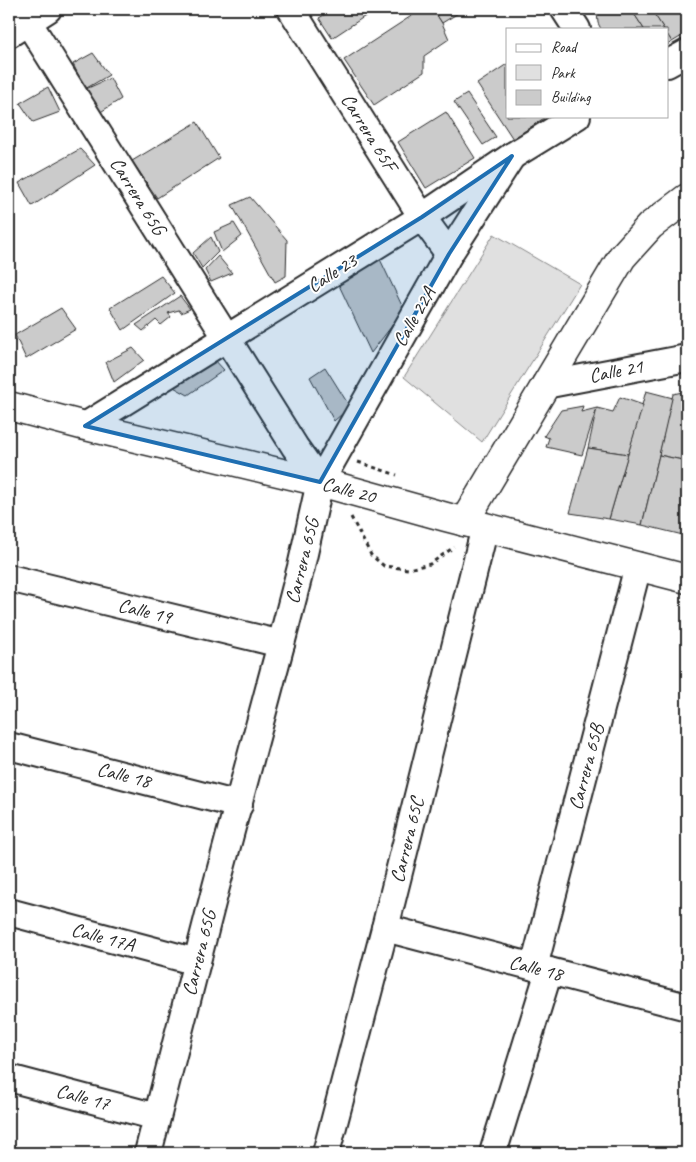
<svg xmlns="http://www.w3.org/2000/svg" width="696" height="1162" viewBox="0 0 696 1162" font-family="Caveat,sans-serif">
  <style>
    .green { fill: #e0e0e0; stroke: #868686 }
    .building { fill: #cbcbcb; stroke: #2b2b2b }
    .lines { fill: none; stroke-linecap: round; stroke-linejoin: round }
    .minor-casing { stroke: #2b2b2b; stroke-width: 30 }
    .tertiary-casing { stroke: #2b2b2b; stroke-width: 31 }
    .path { stroke: #2b2b2b; stroke-width: 3; stroke-dasharray: 4 4; stroke-linecap: butt }
    .minor { stroke: #fff; stroke-width: 26 }
    .tertiary { stroke: #fff; stroke-width: 28 }
    .marked { fill: #1f6fb2; fill-opacity: 0.2; stroke: #1f6fb2; stroke-width: 4; stroke-linejoin: round }
    .labels { text-anchor: middle; dominant-baseline: central; stroke-width: 4; stroke-linejoin: round; paint-order: stroke }
    .street-label { font-size: 20px; fill: #2b2b2b; stroke: #fff }
  </style>
  <rect width="100%" height="100%" fill="#fff"/>
  <filter id="ink" filterUnits="userSpaceOnUse"><feTurbulence type="fractalNoise" baseFrequency=".02" numOctaves="2"/><feDisplacementMap in="SourceGraphic" scale="10" xChannelSelector="R" yChannelSelector="G"/><feConvolveMatrix kernelMatrix="1 2 1 2 8 2 1 2 1" color-interpolation-filters="sRGB"/></filter>
  <g filter="url(#ink)">
    <polygon class="green" points="494,234 580,284 482,442 404,377"/>
    <g class="building">
      <polygon points="334,9 376,9 332,38 319,18"/>
      <polygon points="422,9 433,9 442,23 449,39 424,56 424,72 374,105 344,60"/>
      <polygon points="433,9 465,9 442,23"/>
      <polygon points="603,9 631,9 644,29 601,29 598,23 597,12"/>
      <polygon points="631,9 651,9 664,29 644,29"/>
      <polygon points="651,9 687,9 687,33 672,42 667,34 667,29 664,29"/>
      <polygon points="667,34 672,42 667,45"/>
      <polygon points="93,53 109,75 85,89 73,64"/>
      <polygon points="507,64 507,116 547,116 513,139 477,84"/>
      <polygon points="110,78 121,99 99,113 86,89"/>
      <polygon points="48,87 60,112 33,122 20,103"/>
      <polygon points="467,94 496,137 483,145 454,102"/>
      <polygon points="446,112 475,158 426,188 398,142"/>
      <polygon points="197,122 219,158 157,198 132,161"/>
      <polygon points="80,149 95,165 32,206 19,183"/>
      <polygon points="250,197 287,240 286,276 275,282 232,205"/>
      <polygon points="234,223 242,236 222,252 214,232"/>
      <polygon points="211,237 218,252 202,268 193,253"/>
      <polygon points="218,256 232,273 211,282 205,270"/>
      <polygon points="379,257 404,310 371,353 336,279"/>
      <polygon points="161,276 175,293 123,330 110,308"/>
      <polygon points="180,296 190,309 181,313 179,310 168,313 171,317 161,325 156,320 143,331 136,325"/>
      <polygon points="61,308 76,329 26,359 15,335"/>
      <polygon points="133,348 144,360 114,382 106,362"/>
      <polygon points="214,359 224,370 188,395 170,385"/>
      <polygon points="325,367 350,407 334,421 310,377"/>
      <polygon points="646,391 673,398 642,525 609,519"/>
      <polygon points="687,391 687,461 659,455 673,394"/>
      <polygon points="620,397 643,405 628,454 588,448 597,408 613,412"/>
      <polygon points="583,406 581,412 597,408 582,455 546,447 549,438 544,436 561,410"/>
      <polygon points="588,448 628,454 609,519 570,513"/>
      <polygon points="659,455 687,461 687,536 642,525"/>
    </g>
    <g class="lines">
      <g class="minor-casing">
        <g id="minor">
          <polyline points="20,9 295,447 320,482"/>
          <polyline points="291,9 422,217 449,254"/>
          <polyline points="564,9 577,29"/>
          <polyline points="9,34 48,9"/>
          <polyline points="667,64 687,53"/>
          <polyline points="545,385 687,358"/>
          <polyline points="85,426 422,217 512,156 577,116"/>
          <polyline points="9,578 281,644"/>
          <polyline points="9,746 239,805"/>
          <polyline points="9,912 197,962"/>
          <polyline points="385,928 687,1007"/>
          <polyline points="534,967 638,566"/>
          <polyline points="9,1078 157,1117"/>
          <polyline points="148,1153 216,887 281,644 301,567 320,482 449,254 512,156"/>
          <polyline points="326,1153 385,928 485,527"/>
          <polyline points="493,1153 549,971"/>
        </g>
      </g>
      <g class="tertiary-casing">
        <g id="tertiary">
          <polyline points="9,406 85,426 320,482 446,517 687,579"/>
          <polyline points="464,522 622,257 650,226 687,198"/>
        </g>
      </g>
      <g class="path">
        <polyline points="358,462 397,475"/>
        <polyline points="351,517 371,555 384,566 408,569 430,564 454,547"/>
      </g>
      <use href="#minor" class="minor"/>
      <use href="#tertiary" class="tertiary"/>
    </g>
  </g>
  <path class="marked" d="M512,156L449,254L320,482L85,426L422,217Z"/>
  <g class="labels">
    <g class="street-label">
      <text transform="translate(369 132) rotate(58)">Carrera 65F</text>
      <text transform="translate(138 196) rotate(58)">Carrera 65G</text>
      <text transform="translate(332 273) rotate(-32)">Calle 23</text>
      <text transform="translate(414 317) rotate(-60)">Calle 22A</text>
      <text transform="translate(616 371) rotate(-11)">Calle 21</text>
      <text transform="translate(349 490) rotate(15)">Calle 20</text>
      <text transform="translate(302 561) rotate(-76)">Carrera 65G</text>
      <text transform="translate(145 611) rotate(14)">Calle 19</text>
      <text transform="translate(586 767) rotate(-75)">Carrera 65B</text>
      <text transform="translate(124 775) rotate(14)">Calle 18</text>
      <text transform="translate(407 840) rotate(-76)">Carrera 65C</text>
      <text transform="translate(103 937) rotate(15)">Calle 17A</text>
      <text transform="translate(199 953) rotate(-76)">Carrera 65G</text>
      <text transform="translate(536 968) rotate(14)">Calle 18</text>
      <text transform="translate(83 1097) rotate(15)">Calle 17</text>
    </g>
  </g>
  <rect width="696" height="1162" fill="none" stroke="#fff" stroke-width="30"/>
  <rect x="15" y="15" width="666" height="1132" fill="none" stroke="#2b2b2b" stroke-width="2" filter="url(#ink)"/>
  <rect x="506" y="28" width="162" height="90" fill="#ffffff" stroke="#aaaaaa"/>
  <rect x="516" y="44" width="25" height="8" fill="#ffffff" stroke="#aaaaaa"/>
  <text x="551" y="52" font-size="15" fill="#2b2b2b">Road</text>
  <rect x="516" y="65" width="25" height="15" fill="#e0e0e0" stroke="#aaaaaa"/>
  <text x="551" y="78" font-size="15" fill="#2b2b2b">Park</text>
  <rect x="516" y="90" width="25" height="15" fill="#cbcbcb" stroke="#aaaaaa"/>
  <text x="551" y="102" font-size="15" fill="#2b2b2b">Building</text>
</svg>
